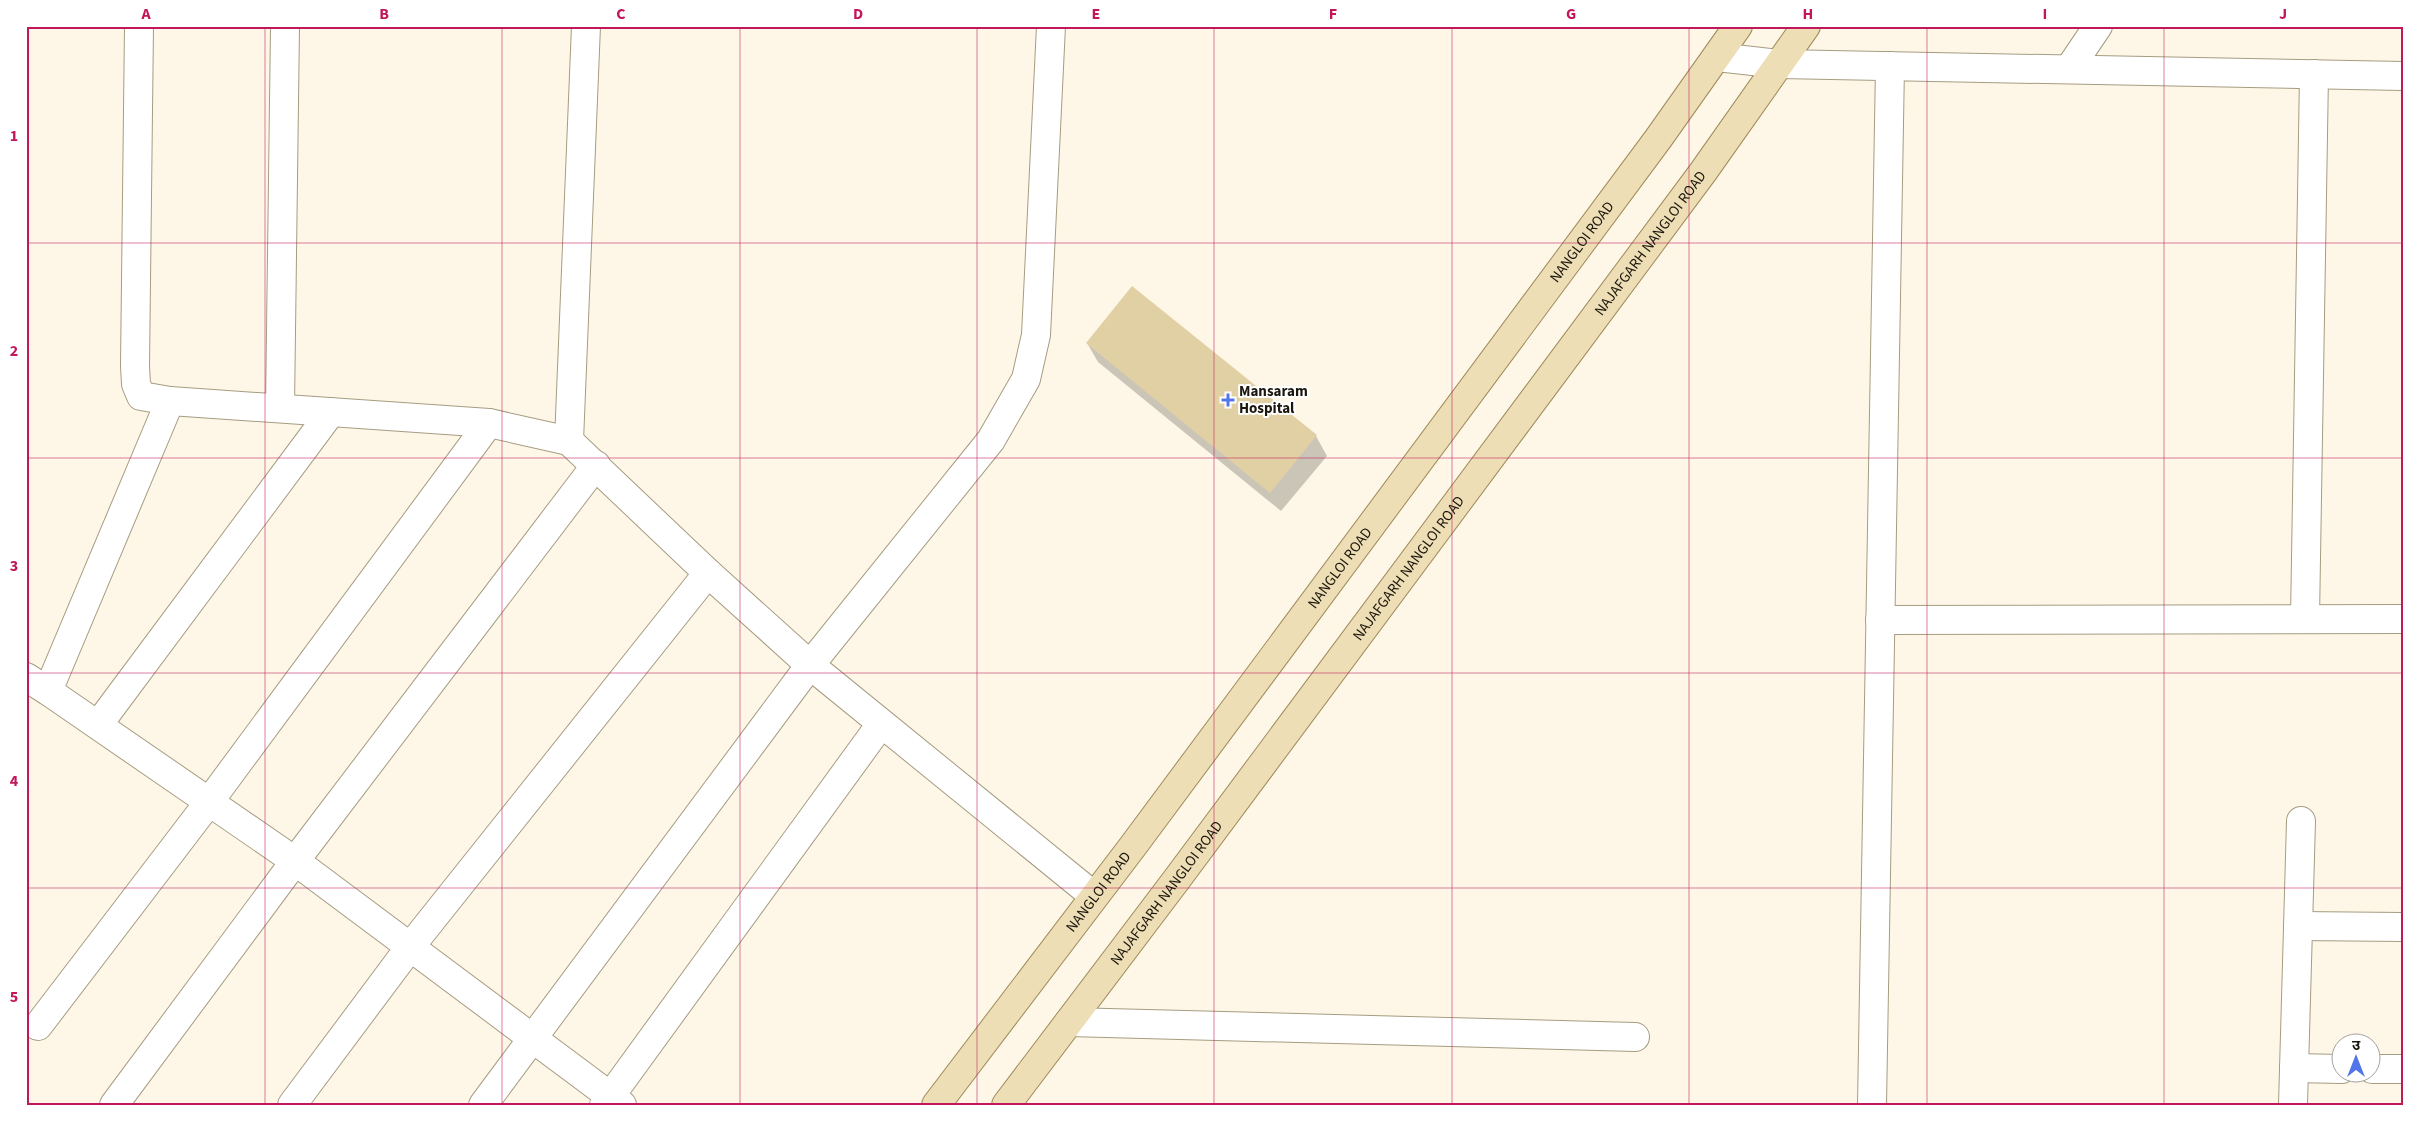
<svg xmlns="http://www.w3.org/2000/svg" width="2429" height="1131" viewBox="0 0 2429 1131" font-family="'Source Sans 3','Noto Sans Devanagari',sans-serif">
  <style>
    .shadow { fill: #0003 }
    .building { fill: #e2d0a5 }
    .lines { fill: none; stroke-linecap: round; stroke-linejoin: round }
    .minor-casing { stroke: #a69c82; stroke-width: 30 }
    .major-casing { stroke: #9d8a5b; stroke-width: 30 }
    .minor { stroke: #fff; stroke-width: 28 }
    .major { stroke: #eedeb5; stroke-width: 28 }
    .grid { fill: none; stroke: #c2185b; stroke-width: 1; stroke-opacity: 0.55 }
    .poi-dot { fill: #5375ea; stroke: #fff; stroke-width: 2 }
    .labels { text-anchor: middle; dominant-baseline: central; stroke-width: 4; stroke-linejoin: round; paint-order: stroke }
    .street-label { font-size: 15px; fill: #1b170e; stroke: #fff }
    .poi-label { font-size: 15px; font-weight: bold; fill: #1b170e; stroke: #fff; text-anchor: start }
    .neatline { fill: none; stroke: #c2185b; stroke-width: 2 }
    .grid-label { font-size: 16px; text-anchor: middle; font-weight: bold; fill: #c2185b }
  </style>
  <rect width="100%" height="100%" fill="#fef7e7"/>
  <polygon class="shadow" points="1087,343 1316,436 1327,456 1281,511 1098,362"/>
  <polygon class="building" points="1132,286 1317,435 1270,493 1086,343"/>
  <g class="lines">
    <g class="minor-casing">
      <g id="minor">
        <polyline points="139,26 135,366 136,384 141,396 170,401 489,423 569,441 708,573 810,665 1094,896"/>
        <polyline points="1717,57 1780,64 2403,76"/>
        <polyline points="2069,69 2098,26"/>
        <polyline points="170,401 48,691 295,861 622,1105"/>
        <polyline points="280,408 285,26"/>
        <polyline points="569,441 586,26"/>
        <polyline points="2305,619 2314,74"/>
        <polyline points="1880,620 2403,619"/>
        <polyline points="26,677 48,691"/>
        <polyline points="98,725 331,412"/>
        <polyline points="2298,926 2403,927"/>
        <polyline points="1069,1022 1635,1037"/>
        <polyline points="38,1026 209,802 489,423"/>
        <polyline points="2294,1068 2342,1069"/>
        <polyline points="2372,1069 2403,1069"/>
        <polyline points="114,1105 295,861 596,465"/>
        <polyline points="292,1105 410,947 708,573"/>
        <polyline points="483,1105 810,665 991,440 1026,379 1036,335 1051,26"/>
        <polyline points="604,1105 881,724"/>
        <polyline points="1872,1105 1890,66"/>
        <polyline points="2293,1105 2301,821"/>
      </g>
    </g>
    <g class="major-casing">
      <g id="major">
        <path id="s1" d="M936,1105L1133,846L1658,139L1738,26"/>
        <path id="s2" d="M1006,1105L1177,879L1703,172L1806,26"/>
      </g>
    </g>
    <use href="#minor" class="minor"/>
    <use href="#major" class="major"/>
  </g>
  <path class="grid" d="M265,26V1105M502,26V1105M740,26V1105M977,26V1105M1214,26V1105M1452,26V1105M1689,26V1105M1927,26V1105M2164,26V1105M26,243H2403M26,458H2403M26,673H2403M26,888H2403"/>
  <path class="poi-dot" d="M1225.5 392.5h5v5h5v5h-5v5h-5v-5h-5v-5h5z"/>
  <g class="labels">
    <g class="street-label">
      <text stroke="none"><textPath href="#s1" startOffset="1078">NANGLOI ROAD</textPath></text>
      <text stroke="none"><textPath href="#s2" startOffset="1076">NAJAFGARH NANGLOI ROAD</textPath></text>
      <text stroke="none"><textPath href="#s2" startOffset="671">NAJAFGARH NANGLOI ROAD</textPath></text>
      <text stroke="none"><textPath href="#s1" startOffset="672">NANGLOI ROAD</textPath></text>
      <text stroke="none"><textPath href="#s1" startOffset="268">NANGLOI ROAD</textPath></text>
      <text stroke="none"><textPath href="#s2" startOffset="266">NAJAFGARH NANGLOI ROAD</textPath></text>
    </g>
    <g class="poi-label">
      <text x="1239" y="391">Mansaram<tspan x="1239" dy="17">Hospital</tspan></text>
    </g>
  </g>
  <rect width="2429" height="1131" fill="none" stroke="#ffffff" stroke-width="55"/>
  <g transform="translate(2356 1058)"><circle r="24" fill="#ffffff" stroke="#a4a29f"/>
  <path d="M0-4L9 19L0 12L-9 19Z" fill="#5375ea"/>
  <text y="-8" font-size="14" font-weight="bold" text-anchor="middle" fill="#1b170e">उ</text>
  </g>
  <rect x="28" y="28" width="2374" height="1076" class="neatline"/>
  <g class="grid-label">
    <text x="146" y="19">A</text>
    <text x="384" y="19">B</text>
    <text x="621" y="19">C</text>
    <text x="858" y="19">D</text>
    <text x="1096" y="19">E</text>
    <text x="1333" y="19">F</text>
    <text x="1571" y="19">G</text>
    <text x="1808" y="19">H</text>
    <text x="2045" y="19">I</text>
    <text x="2283" y="19">J</text>
    <text x="14" y="141">1</text>
    <text x="14" y="356">2</text>
    <text x="14" y="571">3</text>
    <text x="14" y="786">4</text>
    <text x="14" y="1002">5</text>
  </g>
</svg>
